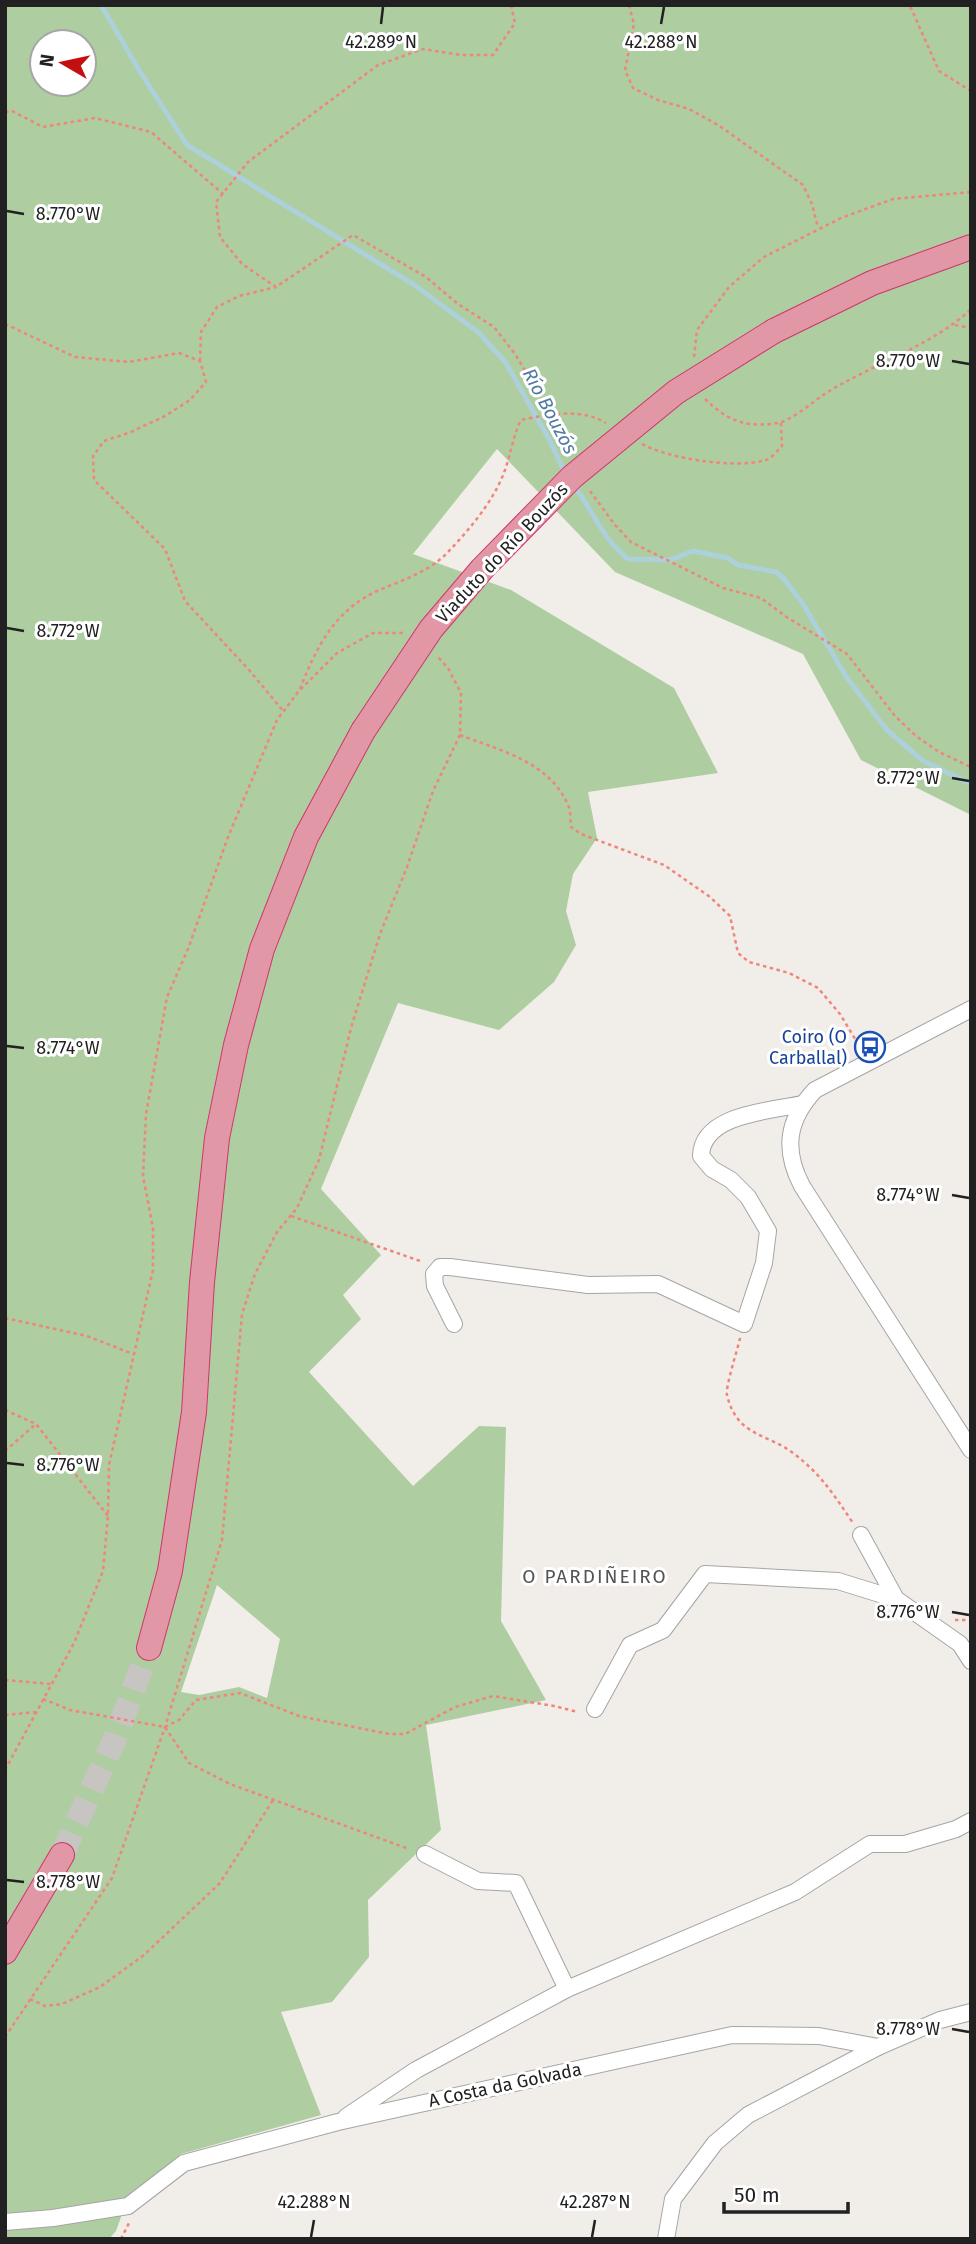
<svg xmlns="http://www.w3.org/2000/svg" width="976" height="2244" viewBox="0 0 976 2244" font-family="'Fira Sans',sans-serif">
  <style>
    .forest { fill: #aecda0; fill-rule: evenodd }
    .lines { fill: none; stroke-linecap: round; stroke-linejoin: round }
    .stream { stroke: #add1db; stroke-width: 5 }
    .highway-tunnel { stroke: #c7c5c1; stroke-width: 24; stroke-dasharray: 24 12; stroke-linecap: butt }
    .minor-casing { stroke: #a5a5a5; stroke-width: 18 }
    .highway-casing { stroke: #cf356b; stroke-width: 26 }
    .path { stroke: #f0857a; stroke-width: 2.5; stroke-dasharray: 3.5 3.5; stroke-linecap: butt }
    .minor { stroke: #fff; stroke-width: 16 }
    .highway { stroke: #e197a5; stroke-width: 24 }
    .highway-bridge-casing { stroke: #cf356b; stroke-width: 26; stroke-linecap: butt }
    .highway-bridge { stroke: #e197a5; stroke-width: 24 }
    .ticks { fill: none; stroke: #212121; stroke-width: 2.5 }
    .labels { text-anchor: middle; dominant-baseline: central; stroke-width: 6; stroke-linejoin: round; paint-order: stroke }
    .street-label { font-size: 18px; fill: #212121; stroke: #fff }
    .transit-label { font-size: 18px; fill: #164399; stroke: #fff; text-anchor: end }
    .water-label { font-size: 19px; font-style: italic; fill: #507aa3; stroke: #fff }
    .neighbourhood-label { font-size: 19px; letter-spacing: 2px; fill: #545454; stroke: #fff }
    .ticks-label { font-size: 18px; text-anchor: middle; fill: #212121; stroke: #fff; stroke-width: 6; stroke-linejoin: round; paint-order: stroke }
  </style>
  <rect width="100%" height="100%" fill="#f1eee9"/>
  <path class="forest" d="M5,5H971V815L861,760L803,654L615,572L497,449L413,554L511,590L674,688L718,773L588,792L597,838L573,874L566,911L576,945L554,982L499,1030L398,1003L321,1189L381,1255L343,1295L361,1319L309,1372L413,1486L479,1426L506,1427L501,1621L546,1700L426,1725L441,1830L368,1900L369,1957L332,2002L281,2012L321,2115L181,2154L128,2197L116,2231L109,2239H5ZM42,42H84V84H42ZM217,1585L280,1639L267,1698L239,1687L199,1695L181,1692Z"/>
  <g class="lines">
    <g class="stream">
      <polyline points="101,5 139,70 187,145 413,284 478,332 506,363 550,441 566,475"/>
      <path d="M574,486C594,512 601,537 628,559L670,560L693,551L728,558L738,565L776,572L784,579L803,604L847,678L887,730L923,761L971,784"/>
    </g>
    <polyline class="highway-tunnel" points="62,1855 116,1736 149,1648"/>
    <g class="minor-casing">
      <g id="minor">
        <path d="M971,1009L815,1090C787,1120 783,1150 802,1186L971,1450"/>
        <path d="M454,1324L435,1286L434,1274L440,1267H450L588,1285L658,1284L744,1324L764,1263L768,1231L748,1197L731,1180L712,1169L701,1156C702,1114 770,1111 802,1104"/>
        <polyline points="861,1535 896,1599"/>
        <polyline points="595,1709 630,1645 663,1630 705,1574 838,1581 896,1599 960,1644 971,1661"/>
        <polyline points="425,1854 478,1881 516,1883 567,1989"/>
        <polyline points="346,2117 416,2070 567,1989 795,1892 870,1844 905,1844 956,1829 971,1821"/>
        <polyline points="5,2222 53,2218 128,2206 184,2163 338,2122 732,2035 819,2036 878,2047"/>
        <polyline points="666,2239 673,2199 715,2143 748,2115 878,2047 940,2020 971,2012"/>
      </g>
    </g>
    <g class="highway-casing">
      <g id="highway">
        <polyline points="774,331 872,283 971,247"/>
        <polyline points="149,1648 170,1571 194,1412 202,1282 217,1138 236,1045 262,949 306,837 363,731"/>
        <polyline points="5,1952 62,1855"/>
      </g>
    </g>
    <g class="path">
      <polyline points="511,5 515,23 493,55 461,55 423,49 378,65 248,162 216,202 220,237 242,264 276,287 353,235 426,277 458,304 494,327 515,354 537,390 569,455"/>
      <polyline points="629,5 634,24 625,70 633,88 658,100 689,109 718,125 803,185 812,204 818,228"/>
      <polyline points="903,5 911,8 939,71 971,91"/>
      <polyline points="5,112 12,111 43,127 95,118 151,132 223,194"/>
      <polyline points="5,324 75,357 129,362 179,353 200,361 206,382 190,400 165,416 131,432 104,441 93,456 94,480 165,549 185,601 249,670 284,712"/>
      <polyline points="955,325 971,328"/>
      <polyline points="694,357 697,330 729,287 764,257 841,218 893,199 971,192"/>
      <polyline points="200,361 201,332 217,307 239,296 276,287"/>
      <path d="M705,399C728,421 745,428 778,423C790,421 812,403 823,395C868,366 934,345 971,309"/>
      <path d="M642,444C670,459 735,469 766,460C772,458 777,451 782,446L781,423"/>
      <polyline points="590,491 615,525 631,542 723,588 761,598 785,616 847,654 895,716 916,736 939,752 971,767"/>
      <path d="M300,689C316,648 334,611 377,591C400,581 429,572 447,553C469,530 494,501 505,470C511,453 513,436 521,420C549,414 581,408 606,423"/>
      <path d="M460,735C499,750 550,762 568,805C571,811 570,820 571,827L581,834L664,865L710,897L730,916L738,953L749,962L789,973L818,988L840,1014L860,1047"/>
      <polyline points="291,1216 423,1262"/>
      <polyline points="5,1318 87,1336 133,1354"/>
      <path d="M740,1338C738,1348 725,1388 727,1395C737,1437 767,1433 793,1453C821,1474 834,1495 853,1523"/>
      <polyline points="5,1410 36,1424 108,1516"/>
      <polyline points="5,1451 36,1424"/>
      <polyline points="955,1620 971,1620"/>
      <polyline points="5,1680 51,1684"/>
      <polyline points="43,1699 70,1710 165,1727 189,1763 230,1784 409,1849"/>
      <polyline points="5,1715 36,1712"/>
      <polyline points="165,1727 179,1720 196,1700 240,1693 299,1716 389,1734 405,1734 455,1707 493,1696 554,1706 578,1712"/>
      <polyline points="5,1770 74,1643 103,1571 108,1516 109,1465 153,1270 153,1228 143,1176 146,1114 167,997 188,949 228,837 277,720 298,692 337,653 373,633 405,633"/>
      <polyline points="30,1999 45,2006 62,2004 100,1987 144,1955 220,1883 273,1800"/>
      <polyline points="5,2037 112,1878 165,1727 222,1540 242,1314 255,1274 277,1232 297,1208 319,1160 351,1028 380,934 407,867 433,791 460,735 461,693 448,668 438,657"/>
      <polyline points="121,2239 129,2223"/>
    </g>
    <use href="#minor" class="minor"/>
    <use href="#highway" class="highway"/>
    <g class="highway-bridge-casing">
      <polyline id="highway-bridge" points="363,731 431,629 482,569 572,477 676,392 774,331"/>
    </g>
    <use href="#highway-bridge" class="highway-bridge"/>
  </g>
  <path class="ticks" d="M381,24L383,7M661,24L664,7M7,211L24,214M952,361L969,364M7,628L24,631M952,778L969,781M7,1046L24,1048M952,1195L969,1198M7,1463L24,1465M952,1612L969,1615M7,1880L24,1882M952,2029L969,2032M311,2237L314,2220M592,2237L595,2220"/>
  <defs>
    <g id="bus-ring" transform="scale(1.575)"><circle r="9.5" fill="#fff" stroke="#1a4fb4" stroke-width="1.5"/><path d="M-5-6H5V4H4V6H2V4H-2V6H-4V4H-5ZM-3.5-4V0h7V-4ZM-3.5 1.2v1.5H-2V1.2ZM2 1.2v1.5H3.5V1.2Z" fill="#1a4fb4"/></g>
  </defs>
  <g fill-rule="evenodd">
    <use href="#bus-ring" x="870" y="1047"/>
  </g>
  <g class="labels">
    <g class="street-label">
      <text transform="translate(502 553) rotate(-47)">Viaduto do Río Bouzós</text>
      <text transform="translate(505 2085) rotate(-12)">A Costa da Golvada</text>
    </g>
    <g class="transit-label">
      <text x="847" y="1037">Coiro (O<tspan x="847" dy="21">Carballal)</tspan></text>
    </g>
    <g class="water-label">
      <text transform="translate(550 411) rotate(62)">Río Bouzós</text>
    </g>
    <g class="neighbourhood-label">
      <text x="595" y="1576">O PARDIÑEIRO</text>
    </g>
  </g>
  <g class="ticks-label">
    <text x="381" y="48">42.289°N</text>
    <text x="661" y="48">42.288°N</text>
    <text x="68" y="220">8.770°W</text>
    <text x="908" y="367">8.770°W</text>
    <text x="68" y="637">8.772°W</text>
    <text x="908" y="784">8.772°W</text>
    <text x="68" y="1054">8.774°W</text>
    <text x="908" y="1201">8.774°W</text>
    <text x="68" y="1471">8.776°W</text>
    <text x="908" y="1618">8.776°W</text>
    <text x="68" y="1888">8.778°W</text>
    <text x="908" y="2035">8.778°W</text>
    <text x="314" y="2208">42.288°N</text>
    <text x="595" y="2208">42.287°N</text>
  </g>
  <rect width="976" height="2244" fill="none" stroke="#212121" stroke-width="14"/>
  <g transform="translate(63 63) rotate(279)"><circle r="33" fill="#ffffff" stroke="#a6a6a6" stroke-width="2"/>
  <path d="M0-5L12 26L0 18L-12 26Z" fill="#c30f10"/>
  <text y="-10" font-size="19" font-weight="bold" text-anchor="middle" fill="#212121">N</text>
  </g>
  <path d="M724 2202v10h124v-10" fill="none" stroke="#212121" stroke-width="3.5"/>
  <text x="734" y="2202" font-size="21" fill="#212121" stroke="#ffffff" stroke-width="5" paint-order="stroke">50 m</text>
</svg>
